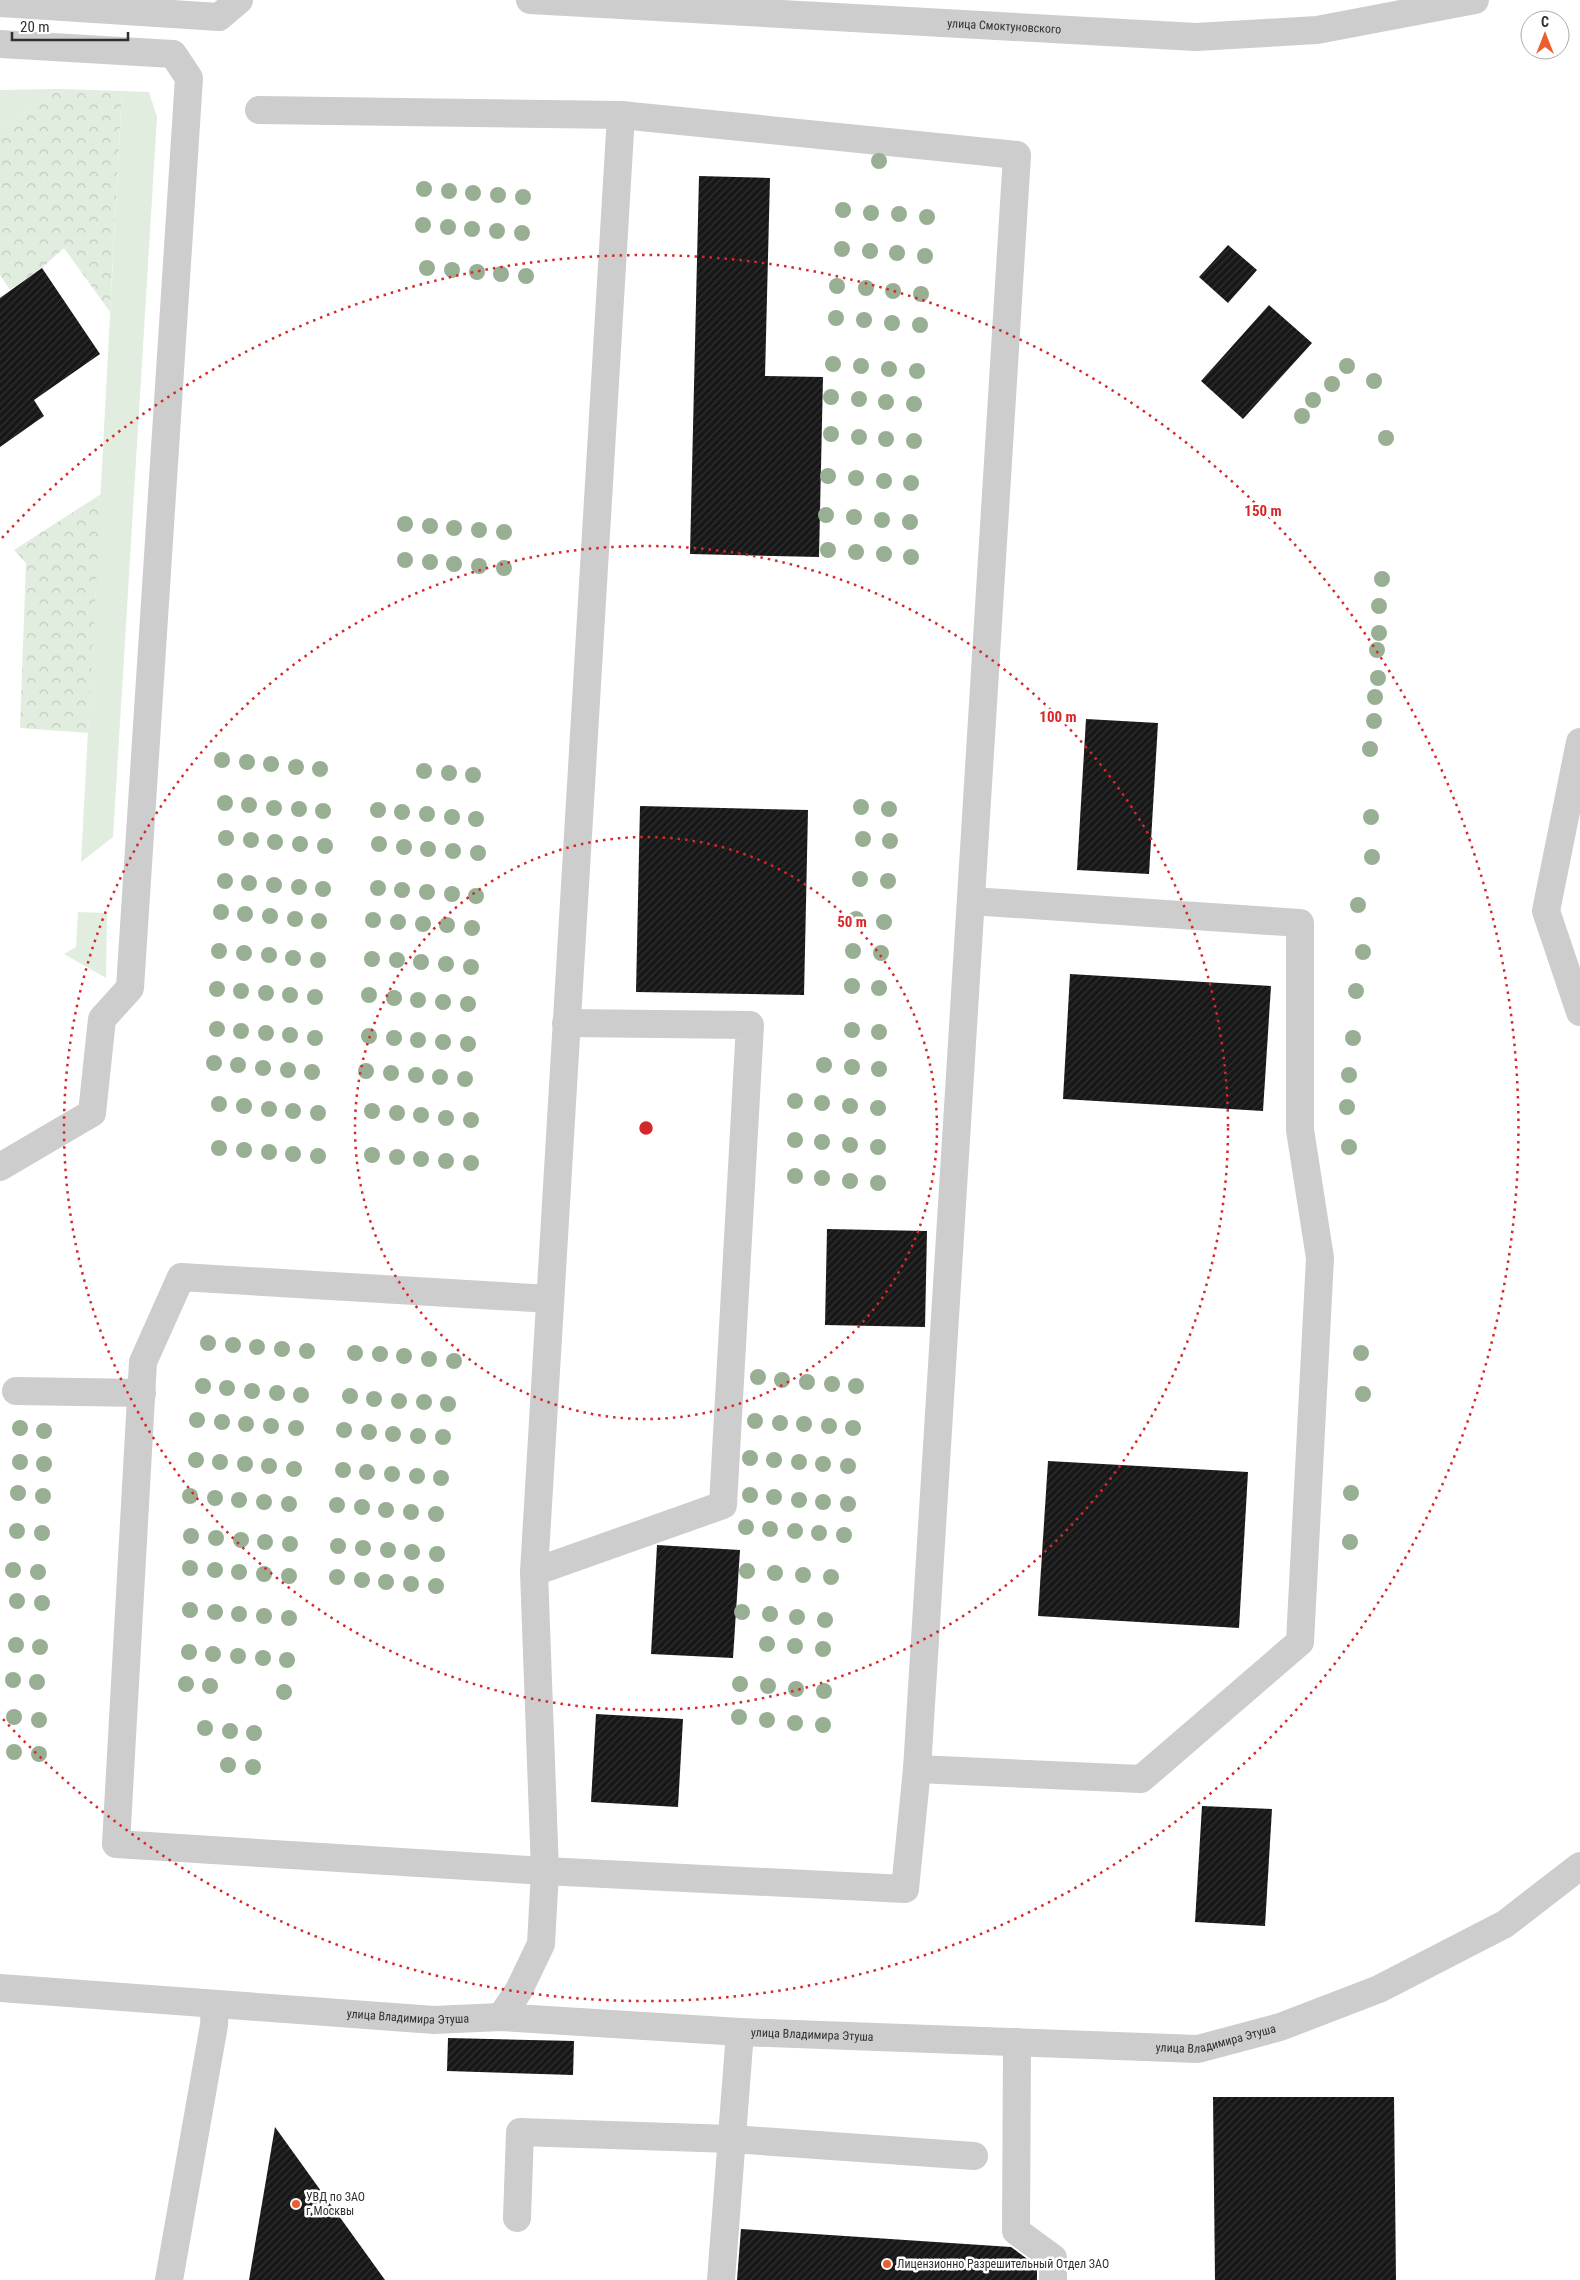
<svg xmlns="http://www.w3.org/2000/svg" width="1580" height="2280" viewBox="0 0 1580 2280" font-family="'Roboto Condensed',sans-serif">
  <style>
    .grass { fill: #e1edde }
    .forest { fill: url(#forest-crowns) }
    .building { fill: url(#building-hatch) }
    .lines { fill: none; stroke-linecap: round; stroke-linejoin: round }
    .minor { stroke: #cdcdcd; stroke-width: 28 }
    .tree { fill: #98af93 }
    .ring { fill: none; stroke: #d62828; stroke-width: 2.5; stroke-dasharray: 2.5 5 }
    .poi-dot { fill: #eb5e2e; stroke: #fff; stroke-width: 2 }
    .labels { text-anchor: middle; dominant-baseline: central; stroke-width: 5; stroke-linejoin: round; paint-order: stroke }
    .street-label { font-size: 12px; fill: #303030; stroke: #fff }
    .poi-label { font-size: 12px; fill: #303030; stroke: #fff; text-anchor: start }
    .centre { fill: #d62828; stroke: #fff; stroke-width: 2.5 }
    .ring-label { font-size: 15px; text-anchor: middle; font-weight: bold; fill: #d62828; stroke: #fff; stroke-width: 5; stroke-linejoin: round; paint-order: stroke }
  </style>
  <defs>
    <pattern id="forest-crowns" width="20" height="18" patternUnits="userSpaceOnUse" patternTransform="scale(1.25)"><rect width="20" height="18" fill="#e1edde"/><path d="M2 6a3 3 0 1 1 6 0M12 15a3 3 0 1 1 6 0" fill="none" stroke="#c1ccbf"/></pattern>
    <pattern id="building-hatch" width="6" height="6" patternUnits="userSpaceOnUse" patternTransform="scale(1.25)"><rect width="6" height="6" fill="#171717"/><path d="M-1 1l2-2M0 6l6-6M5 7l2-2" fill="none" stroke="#303030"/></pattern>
  </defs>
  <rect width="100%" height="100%" fill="#fff"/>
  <g class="grass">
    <polygon points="59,89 0,129 0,90"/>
    <polygon points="122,91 149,92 157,117 113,837 81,862"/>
    <polygon points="78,912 107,913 106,978 64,954 76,947"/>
  </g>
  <g class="forest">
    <polygon points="59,89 122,91 110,312 64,248 42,268 10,290 0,275 0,129"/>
    <polygon points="101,494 88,733 20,728 26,563 14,550"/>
  </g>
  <g class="building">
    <polygon points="699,176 770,178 765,376 823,377 819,557 690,554"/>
    <polygon points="1228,245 1257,270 1228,303 1199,277"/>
    <polygon points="42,268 100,354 34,400 44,416 0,447 0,298"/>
    <polygon points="1269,305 1312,343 1243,419 1201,381"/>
    <polygon points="1086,719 1158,723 1149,874 1077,870"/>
    <polygon points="640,806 808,810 804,995 636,992"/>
    <polygon points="1070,974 1271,986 1263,1111 1063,1099"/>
    <polygon points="827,1229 927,1231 925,1327 825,1325"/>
    <polygon points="1048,1461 1248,1472 1239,1628 1038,1616"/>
    <polygon points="657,1545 740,1550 733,1658 651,1654"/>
    <polygon points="596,1714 683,1719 678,1807 591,1802"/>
    <polygon points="1202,1806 1272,1809 1265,1926 1195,1922"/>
    <polygon points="448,2038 574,2041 573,2075 447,2071"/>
    <polygon points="1213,2097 1394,2097 1396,2280 1215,2280"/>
    <polygon points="275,2127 385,2280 249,2280"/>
    <polygon points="741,2229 1011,2247 1037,2266 1037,2280 737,2280"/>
  </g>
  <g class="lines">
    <g class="minor">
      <path id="s1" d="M530,0L1196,37L1317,30L1475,0"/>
      <polyline points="0,3 219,17 239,0"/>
      <polyline points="0,44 173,54 189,78 130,988 102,1019 92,1113 0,1167"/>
      <polyline points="259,110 621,115 1017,155 917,1769 1141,1779 1300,1642 1320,1258 1300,1130 1300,923 971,901"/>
      <polyline points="1580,742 1546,911 1580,1012"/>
      <polyline points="550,1299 181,1277 143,1362 116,1844 545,1871 905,1889 917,1769"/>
      <polyline points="16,1391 142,1393"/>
      <polyline points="534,1572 723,1505 750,1025 566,1023"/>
      <path id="s2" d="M0,1988L434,2020L501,2017L740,2032L1198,2049L1280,2027L1379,1989L1505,1924L1580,1866"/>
      <polyline points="501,2017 519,1990 541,1944 545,1871 534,1572 621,115"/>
      <polyline points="1017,2042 1016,2231 1053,2258 1053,2280"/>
      <polyline points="517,2218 520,2132 732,2139 974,2156"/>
      <polyline points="169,2280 214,2025 215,2004"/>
      <polyline points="721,2280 740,2032"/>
    </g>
  </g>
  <g class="tree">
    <circle cx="879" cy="161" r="8"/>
    <circle cx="424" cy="189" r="8"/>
    <circle cx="449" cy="191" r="8"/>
    <circle cx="473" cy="193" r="8"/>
    <circle cx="498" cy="195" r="8"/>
    <circle cx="523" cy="197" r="8"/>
    <circle cx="843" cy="210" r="8"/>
    <circle cx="871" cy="213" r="8"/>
    <circle cx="899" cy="214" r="8"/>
    <circle cx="927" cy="217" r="8"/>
    <circle cx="423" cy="225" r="8"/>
    <circle cx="448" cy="227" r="8"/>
    <circle cx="472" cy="229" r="8"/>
    <circle cx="497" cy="231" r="8"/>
    <circle cx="522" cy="233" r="8"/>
    <circle cx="842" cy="249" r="8"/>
    <circle cx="870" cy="251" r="8"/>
    <circle cx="897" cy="253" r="8"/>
    <circle cx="925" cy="256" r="8"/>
    <circle cx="427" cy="268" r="8"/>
    <circle cx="452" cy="270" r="8"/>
    <circle cx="477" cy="272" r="8"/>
    <circle cx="501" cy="274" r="8"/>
    <circle cx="526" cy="276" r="8"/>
    <circle cx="837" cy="286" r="8"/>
    <circle cx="866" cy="288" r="8"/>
    <circle cx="893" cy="291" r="8"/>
    <circle cx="921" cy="294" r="8"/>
    <circle cx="836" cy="318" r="8"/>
    <circle cx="864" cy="320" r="8"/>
    <circle cx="892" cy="323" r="8"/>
    <circle cx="920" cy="325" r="8"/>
    <circle cx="833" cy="364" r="8"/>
    <circle cx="861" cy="366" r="8"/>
    <circle cx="1347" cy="366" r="8"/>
    <circle cx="889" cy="369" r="8"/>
    <circle cx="917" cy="371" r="8"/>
    <circle cx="1374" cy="381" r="8"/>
    <circle cx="1332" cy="384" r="8"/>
    <circle cx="831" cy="397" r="8"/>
    <circle cx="859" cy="399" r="8"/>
    <circle cx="1313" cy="400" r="8"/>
    <circle cx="886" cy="402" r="8"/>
    <circle cx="914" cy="404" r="8"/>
    <circle cx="1302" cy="416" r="8"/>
    <circle cx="831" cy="434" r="8"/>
    <circle cx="859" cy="437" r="8"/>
    <circle cx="1386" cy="438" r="8"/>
    <circle cx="886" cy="439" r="8"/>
    <circle cx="914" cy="441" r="8"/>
    <circle cx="828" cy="476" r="8"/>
    <circle cx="856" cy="478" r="8"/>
    <circle cx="884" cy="481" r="8"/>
    <circle cx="911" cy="483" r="8"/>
    <circle cx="826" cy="515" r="8"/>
    <circle cx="854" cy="517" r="8"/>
    <circle cx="882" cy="520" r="8"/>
    <circle cx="910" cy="522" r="8"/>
    <circle cx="405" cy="524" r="8"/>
    <circle cx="430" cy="526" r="8"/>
    <circle cx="454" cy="528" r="8"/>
    <circle cx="479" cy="530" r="8"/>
    <circle cx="504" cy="532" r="8"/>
    <circle cx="828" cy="550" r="8"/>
    <circle cx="856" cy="552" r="8"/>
    <circle cx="884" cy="554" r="8"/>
    <circle cx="911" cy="557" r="8"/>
    <circle cx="405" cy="560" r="8"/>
    <circle cx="430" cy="562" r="8"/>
    <circle cx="454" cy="564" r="8"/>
    <circle cx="479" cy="566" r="8"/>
    <circle cx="504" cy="568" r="8"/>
    <circle cx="1382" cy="579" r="8"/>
    <circle cx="1379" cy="606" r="8"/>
    <circle cx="1379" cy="633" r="8"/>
    <circle cx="1377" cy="650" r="8"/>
    <circle cx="1378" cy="678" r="8"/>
    <circle cx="1375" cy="697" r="8"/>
    <circle cx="1374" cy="721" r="8"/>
    <circle cx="1370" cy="749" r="8"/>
    <circle cx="222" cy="760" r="8"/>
    <circle cx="247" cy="762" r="8"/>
    <circle cx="271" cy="764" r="8"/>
    <circle cx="296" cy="767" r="8"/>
    <circle cx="320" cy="769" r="8"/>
    <circle cx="424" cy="771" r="8"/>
    <circle cx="449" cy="773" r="8"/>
    <circle cx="473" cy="775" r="8"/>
    <circle cx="225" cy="803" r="8"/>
    <circle cx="249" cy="805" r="8"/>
    <circle cx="861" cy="807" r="8"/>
    <circle cx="274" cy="808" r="8"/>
    <circle cx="299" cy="809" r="8"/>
    <circle cx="889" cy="809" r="8"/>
    <circle cx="378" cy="810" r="8"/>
    <circle cx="323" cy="811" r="8"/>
    <circle cx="402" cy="812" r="8"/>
    <circle cx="427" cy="814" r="8"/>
    <circle cx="452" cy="817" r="8"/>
    <circle cx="1371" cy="817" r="8"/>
    <circle cx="476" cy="819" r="8"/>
    <circle cx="226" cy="838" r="8"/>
    <circle cx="863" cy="839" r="8"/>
    <circle cx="251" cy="840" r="8"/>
    <circle cx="890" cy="841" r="8"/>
    <circle cx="275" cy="842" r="8"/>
    <circle cx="300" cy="844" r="8"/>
    <circle cx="379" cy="844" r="8"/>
    <circle cx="325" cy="846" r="8"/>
    <circle cx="404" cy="847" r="8"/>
    <circle cx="428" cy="849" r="8"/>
    <circle cx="453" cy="851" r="8"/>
    <circle cx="478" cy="853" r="8"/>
    <circle cx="1372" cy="857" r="8"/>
    <circle cx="860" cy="879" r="8"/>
    <circle cx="225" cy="881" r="8"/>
    <circle cx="888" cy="881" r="8"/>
    <circle cx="249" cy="883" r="8"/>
    <circle cx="274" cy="885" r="8"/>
    <circle cx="299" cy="887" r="8"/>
    <circle cx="378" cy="888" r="8"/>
    <circle cx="323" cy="889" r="8"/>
    <circle cx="402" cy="890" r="8"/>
    <circle cx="427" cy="892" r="8"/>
    <circle cx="452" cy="894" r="8"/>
    <circle cx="476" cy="896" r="8"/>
    <circle cx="1358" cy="905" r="8"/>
    <circle cx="221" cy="912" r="8"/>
    <circle cx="245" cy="914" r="8"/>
    <circle cx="270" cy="916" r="8"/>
    <circle cx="295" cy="919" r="8"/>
    <circle cx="856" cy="919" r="8"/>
    <circle cx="373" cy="920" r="8"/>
    <circle cx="319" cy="921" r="8"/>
    <circle cx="398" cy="922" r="8"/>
    <circle cx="884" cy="922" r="8"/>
    <circle cx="423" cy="924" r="8"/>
    <circle cx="447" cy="925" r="8"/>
    <circle cx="472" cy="928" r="8"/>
    <circle cx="219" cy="951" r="8"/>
    <circle cx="853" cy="951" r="8"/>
    <circle cx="1363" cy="952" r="8"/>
    <circle cx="244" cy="953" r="8"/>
    <circle cx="881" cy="953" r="8"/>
    <circle cx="269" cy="955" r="8"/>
    <circle cx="293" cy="958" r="8"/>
    <circle cx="372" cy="959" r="8"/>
    <circle cx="318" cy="960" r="8"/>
    <circle cx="397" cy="960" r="8"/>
    <circle cx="421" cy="962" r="8"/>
    <circle cx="446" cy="964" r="8"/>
    <circle cx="471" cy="967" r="8"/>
    <circle cx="852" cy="986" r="8"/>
    <circle cx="879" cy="988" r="8"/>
    <circle cx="217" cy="989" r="8"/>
    <circle cx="241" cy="991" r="8"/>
    <circle cx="1356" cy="991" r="8"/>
    <circle cx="266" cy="993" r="8"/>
    <circle cx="290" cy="995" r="8"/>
    <circle cx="369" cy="995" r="8"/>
    <circle cx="315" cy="997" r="8"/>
    <circle cx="394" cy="998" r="8"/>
    <circle cx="418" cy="1000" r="8"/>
    <circle cx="443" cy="1002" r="8"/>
    <circle cx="468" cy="1004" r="8"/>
    <circle cx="217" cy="1029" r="8"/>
    <circle cx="852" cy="1030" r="8"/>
    <circle cx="241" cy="1031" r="8"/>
    <circle cx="879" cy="1032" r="8"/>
    <circle cx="266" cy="1033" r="8"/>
    <circle cx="290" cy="1035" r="8"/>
    <circle cx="369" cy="1036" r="8"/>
    <circle cx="315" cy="1038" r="8"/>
    <circle cx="394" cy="1038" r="8"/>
    <circle cx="1353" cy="1038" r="8"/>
    <circle cx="418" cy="1040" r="8"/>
    <circle cx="443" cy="1042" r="8"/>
    <circle cx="468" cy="1044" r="8"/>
    <circle cx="214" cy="1063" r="8"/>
    <circle cx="238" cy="1065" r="8"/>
    <circle cx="824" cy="1065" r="8"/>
    <circle cx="852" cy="1067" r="8"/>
    <circle cx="263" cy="1068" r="8"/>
    <circle cx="879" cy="1069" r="8"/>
    <circle cx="288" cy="1070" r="8"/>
    <circle cx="366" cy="1071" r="8"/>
    <circle cx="312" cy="1072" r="8"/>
    <circle cx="391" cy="1073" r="8"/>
    <circle cx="416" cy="1075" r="8"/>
    <circle cx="1349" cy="1075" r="8"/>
    <circle cx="440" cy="1077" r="8"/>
    <circle cx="465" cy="1079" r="8"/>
    <circle cx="795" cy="1101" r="8"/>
    <circle cx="822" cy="1103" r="8"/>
    <circle cx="219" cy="1104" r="8"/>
    <circle cx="244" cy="1106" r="8"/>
    <circle cx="850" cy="1106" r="8"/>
    <circle cx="1347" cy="1107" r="8"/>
    <circle cx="878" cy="1108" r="8"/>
    <circle cx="269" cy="1109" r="8"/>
    <circle cx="293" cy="1111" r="8"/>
    <circle cx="372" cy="1111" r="8"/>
    <circle cx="318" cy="1113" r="8"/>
    <circle cx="397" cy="1113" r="8"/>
    <circle cx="421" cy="1115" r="8"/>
    <circle cx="446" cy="1118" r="8"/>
    <circle cx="471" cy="1120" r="8"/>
    <circle cx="795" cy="1140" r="8"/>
    <circle cx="822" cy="1142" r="8"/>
    <circle cx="850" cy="1145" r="8"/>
    <circle cx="878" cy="1147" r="8"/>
    <circle cx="1349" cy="1147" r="8"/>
    <circle cx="219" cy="1148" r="8"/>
    <circle cx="244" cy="1150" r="8"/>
    <circle cx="269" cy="1152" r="8"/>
    <circle cx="293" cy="1154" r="8"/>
    <circle cx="372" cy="1155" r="8"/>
    <circle cx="318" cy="1156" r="8"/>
    <circle cx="397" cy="1157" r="8"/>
    <circle cx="421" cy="1159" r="8"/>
    <circle cx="446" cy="1161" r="8"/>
    <circle cx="471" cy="1163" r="8"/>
    <circle cx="795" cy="1176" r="8"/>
    <circle cx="822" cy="1178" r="8"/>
    <circle cx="850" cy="1181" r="8"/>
    <circle cx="878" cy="1183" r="8"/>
    <circle cx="208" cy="1343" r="8"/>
    <circle cx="233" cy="1345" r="8"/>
    <circle cx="257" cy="1347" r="8"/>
    <circle cx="282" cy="1349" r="8"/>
    <circle cx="307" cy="1351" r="8"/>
    <circle cx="355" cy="1353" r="8"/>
    <circle cx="1361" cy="1353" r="8"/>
    <circle cx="380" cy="1354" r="8"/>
    <circle cx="404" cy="1356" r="8"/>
    <circle cx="429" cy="1359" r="8"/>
    <circle cx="454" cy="1361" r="8"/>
    <circle cx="758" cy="1377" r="8"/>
    <circle cx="782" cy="1380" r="8"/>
    <circle cx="807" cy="1382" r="8"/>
    <circle cx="832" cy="1384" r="8"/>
    <circle cx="203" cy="1386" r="8"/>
    <circle cx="856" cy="1386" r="8"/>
    <circle cx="227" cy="1388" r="8"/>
    <circle cx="252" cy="1391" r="8"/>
    <circle cx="277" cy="1393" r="8"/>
    <circle cx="1363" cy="1394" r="8"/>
    <circle cx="301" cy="1395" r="8"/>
    <circle cx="350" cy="1396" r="8"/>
    <circle cx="374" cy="1399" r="8"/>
    <circle cx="399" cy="1401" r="8"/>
    <circle cx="424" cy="1402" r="8"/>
    <circle cx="448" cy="1404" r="8"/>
    <circle cx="197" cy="1420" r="8"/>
    <circle cx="755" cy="1421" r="8"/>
    <circle cx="222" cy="1422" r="8"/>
    <circle cx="780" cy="1423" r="8"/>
    <circle cx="246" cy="1424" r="8"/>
    <circle cx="804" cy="1424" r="8"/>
    <circle cx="271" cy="1426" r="8"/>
    <circle cx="829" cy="1426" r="8"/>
    <circle cx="20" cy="1428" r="8"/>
    <circle cx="296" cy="1428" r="8"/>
    <circle cx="853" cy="1428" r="8"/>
    <circle cx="344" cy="1430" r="8"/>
    <circle cx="44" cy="1431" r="8"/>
    <circle cx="369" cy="1432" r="8"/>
    <circle cx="393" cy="1434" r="8"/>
    <circle cx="418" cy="1436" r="8"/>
    <circle cx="443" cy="1437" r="8"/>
    <circle cx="750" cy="1458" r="8"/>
    <circle cx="196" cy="1460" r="8"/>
    <circle cx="774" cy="1460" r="8"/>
    <circle cx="20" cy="1462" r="8"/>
    <circle cx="220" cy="1462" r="8"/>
    <circle cx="799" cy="1462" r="8"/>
    <circle cx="44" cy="1464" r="8"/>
    <circle cx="245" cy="1464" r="8"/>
    <circle cx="823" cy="1464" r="8"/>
    <circle cx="269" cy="1466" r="8"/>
    <circle cx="848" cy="1466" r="8"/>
    <circle cx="294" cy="1469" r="8"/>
    <circle cx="343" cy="1470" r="8"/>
    <circle cx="367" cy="1472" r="8"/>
    <circle cx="392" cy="1474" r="8"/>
    <circle cx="417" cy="1476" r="8"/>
    <circle cx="441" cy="1478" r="8"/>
    <circle cx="18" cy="1493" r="8"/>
    <circle cx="1351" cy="1493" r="8"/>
    <circle cx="750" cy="1495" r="8"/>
    <circle cx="43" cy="1496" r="8"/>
    <circle cx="190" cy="1496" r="8"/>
    <circle cx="774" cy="1497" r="8"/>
    <circle cx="215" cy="1498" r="8"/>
    <circle cx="239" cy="1500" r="8"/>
    <circle cx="799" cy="1500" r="8"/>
    <circle cx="264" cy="1502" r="8"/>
    <circle cx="823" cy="1502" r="8"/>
    <circle cx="289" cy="1504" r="8"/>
    <circle cx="848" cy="1504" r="8"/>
    <circle cx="337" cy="1505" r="8"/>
    <circle cx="362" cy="1507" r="8"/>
    <circle cx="386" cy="1510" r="8"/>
    <circle cx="411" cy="1512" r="8"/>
    <circle cx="436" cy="1514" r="8"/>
    <circle cx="746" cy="1527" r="8"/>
    <circle cx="770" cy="1529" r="8"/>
    <circle cx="17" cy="1531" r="8"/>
    <circle cx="795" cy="1531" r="8"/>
    <circle cx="42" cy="1533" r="8"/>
    <circle cx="819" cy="1533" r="8"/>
    <circle cx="844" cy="1535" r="8"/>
    <circle cx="191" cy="1536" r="8"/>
    <circle cx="216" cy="1538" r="8"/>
    <circle cx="241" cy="1540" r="8"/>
    <circle cx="265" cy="1542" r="8"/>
    <circle cx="1350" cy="1542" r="8"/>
    <circle cx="290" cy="1544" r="8"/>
    <circle cx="338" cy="1546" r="8"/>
    <circle cx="363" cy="1548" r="8"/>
    <circle cx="388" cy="1550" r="8"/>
    <circle cx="412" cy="1552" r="8"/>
    <circle cx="437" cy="1554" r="8"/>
    <circle cx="190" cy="1568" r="8"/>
    <circle cx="13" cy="1570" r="8"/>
    <circle cx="215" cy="1570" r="8"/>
    <circle cx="747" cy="1571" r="8"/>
    <circle cx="38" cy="1572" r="8"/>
    <circle cx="239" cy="1572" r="8"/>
    <circle cx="775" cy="1573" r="8"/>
    <circle cx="264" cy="1574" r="8"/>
    <circle cx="803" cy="1575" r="8"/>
    <circle cx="289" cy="1576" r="8"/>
    <circle cx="337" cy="1577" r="8"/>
    <circle cx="831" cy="1577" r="8"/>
    <circle cx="362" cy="1580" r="8"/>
    <circle cx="386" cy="1582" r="8"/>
    <circle cx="411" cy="1584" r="8"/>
    <circle cx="436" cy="1586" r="8"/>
    <circle cx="17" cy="1601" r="8"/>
    <circle cx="42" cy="1603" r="8"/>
    <circle cx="190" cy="1610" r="8"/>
    <circle cx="215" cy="1612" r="8"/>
    <circle cx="742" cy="1612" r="8"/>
    <circle cx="239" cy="1614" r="8"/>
    <circle cx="770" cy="1614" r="8"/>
    <circle cx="264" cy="1616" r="8"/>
    <circle cx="797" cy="1617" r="8"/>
    <circle cx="289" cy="1618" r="8"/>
    <circle cx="825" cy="1620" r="8"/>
    <circle cx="767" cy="1644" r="8"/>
    <circle cx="16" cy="1645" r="8"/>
    <circle cx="795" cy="1646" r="8"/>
    <circle cx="40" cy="1647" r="8"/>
    <circle cx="823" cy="1649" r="8"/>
    <circle cx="189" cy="1652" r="8"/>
    <circle cx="213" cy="1654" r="8"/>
    <circle cx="238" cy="1656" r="8"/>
    <circle cx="263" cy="1658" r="8"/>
    <circle cx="287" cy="1660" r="8"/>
    <circle cx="13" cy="1680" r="8"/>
    <circle cx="37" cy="1682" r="8"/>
    <circle cx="186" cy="1684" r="8"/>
    <circle cx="740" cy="1684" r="8"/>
    <circle cx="210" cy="1686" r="8"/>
    <circle cx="768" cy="1686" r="8"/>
    <circle cx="796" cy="1689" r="8"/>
    <circle cx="824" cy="1691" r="8"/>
    <circle cx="284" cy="1692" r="8"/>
    <circle cx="14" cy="1717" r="8"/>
    <circle cx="739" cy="1717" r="8"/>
    <circle cx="39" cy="1720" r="8"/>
    <circle cx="767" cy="1720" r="8"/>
    <circle cx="795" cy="1723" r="8"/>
    <circle cx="823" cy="1725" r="8"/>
    <circle cx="205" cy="1728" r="8"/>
    <circle cx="230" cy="1731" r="8"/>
    <circle cx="254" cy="1733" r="8"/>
    <circle cx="14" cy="1752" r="8"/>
    <circle cx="39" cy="1754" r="8"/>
    <circle cx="228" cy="1765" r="8"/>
    <circle cx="253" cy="1767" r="8"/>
  </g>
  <g class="ring">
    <circle cx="646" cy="1128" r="291"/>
    <circle cx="646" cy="1128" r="582"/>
    <path d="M2 538A873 873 0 1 1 2 1718"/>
  </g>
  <g class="poi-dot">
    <circle cx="296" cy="2204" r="5"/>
    <circle cx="887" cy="2264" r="5"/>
  </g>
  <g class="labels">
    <g class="street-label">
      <text stroke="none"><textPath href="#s1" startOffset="475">улица Смоктуновского</textPath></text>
      <text stroke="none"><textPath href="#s2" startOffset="409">улица Владимира Этуша</textPath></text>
      <text stroke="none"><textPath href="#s2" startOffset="814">улица Владимира Этуша</textPath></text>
      <text stroke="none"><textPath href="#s2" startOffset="1219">улица Владимира Этуша</textPath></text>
    </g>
    <g class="poi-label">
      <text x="306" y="2197">УВД по ЗАО<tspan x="306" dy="14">г.Москвы</tspan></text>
      <text x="897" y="2264">Лицензионно Разрешительный Отдел ЗАО</text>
    </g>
  </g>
  <circle cx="646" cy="1128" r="8" class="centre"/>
  <g class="ring-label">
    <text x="1263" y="516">150 m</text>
    <text x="1058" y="722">100 m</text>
    <text x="852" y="927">50 m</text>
  </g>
  <g transform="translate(1545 35)"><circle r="24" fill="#ffffff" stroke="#acacac"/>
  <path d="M0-4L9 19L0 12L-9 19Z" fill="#eb5e2e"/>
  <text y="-8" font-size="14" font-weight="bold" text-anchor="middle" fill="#303030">С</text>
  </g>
  <path d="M12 32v8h116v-8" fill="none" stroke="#303030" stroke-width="2.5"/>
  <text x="20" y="32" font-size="15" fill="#303030" stroke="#ffffff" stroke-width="4" paint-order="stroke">20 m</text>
</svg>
